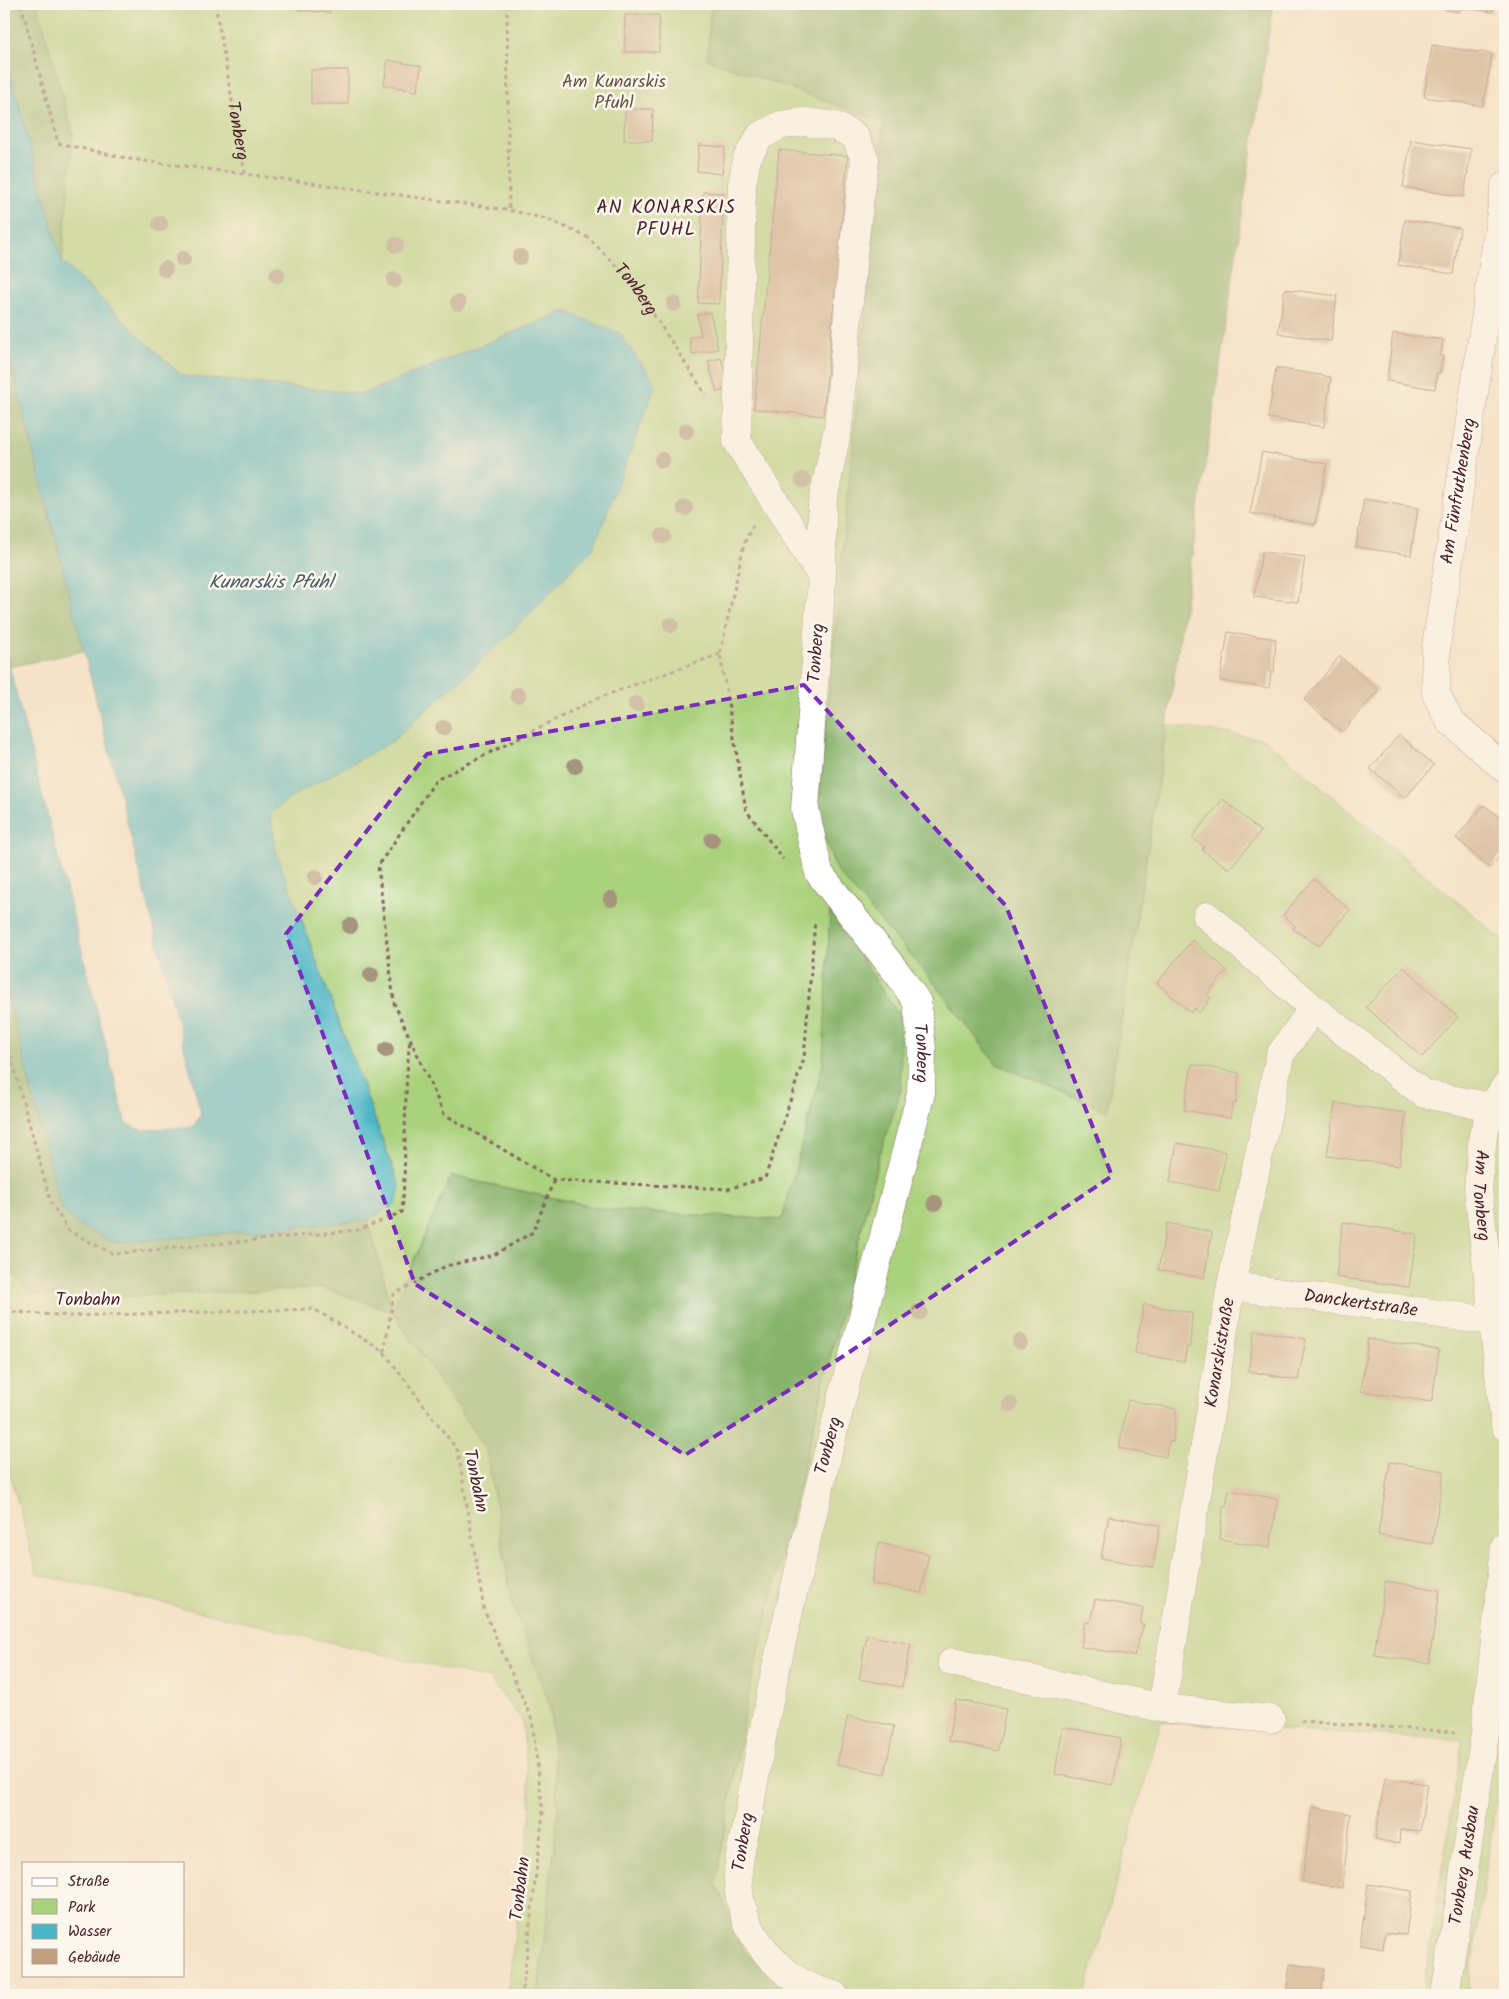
<svg xmlns="http://www.w3.org/2000/svg" width="1509" height="1999" viewBox="0 0 1509 1999" font-family="Kalam,sans-serif">
  <style>
    .green { fill: #aad17b; stroke: #7a7853 }
    .forest { fill: #87b36b; stroke: #68694b }
    .water { fill: #49b5c5; stroke: #4a6a78 }
    .building { fill: #c29f7f }
    .lines { fill: none; stroke-linecap: round; stroke-linejoin: round }
    .minor-casing { stroke: #866462; stroke-width: 29 }
    .path { stroke: #866462; stroke-width: 3; stroke-dasharray: 4 4; stroke-linecap: butt }
    .minor { stroke: #fff; stroke-width: 28 }
    .tree { fill: #a7947f }
    .marked { fill: none; stroke: #7b2cbf; stroke-width: 4; stroke-dasharray: 10 6; stroke-linejoin: round }
    .labels { text-anchor: middle; dominant-baseline: central; stroke-width: 5; stroke-linejoin: round; paint-order: stroke }
    .park-label { font-size: 18px; fill: #675443; stroke: #fbf7ec }
    .street-label { font-size: 18px; fill: #4a1f2b; stroke: #fbf7ec }
    .neighbourhood-label { font-size: 19px; letter-spacing: 1px; fill: #4a1f2b; stroke: #fbf7ec }
    .water-label { font-size: 19px; font-style: italic; fill: #4a5b69; stroke: #fbf7ec }
  </style>
  <rect width="100%" height="100%" fill="#fbf7ec"/>
  <filter id="ink" filterUnits="userSpaceOnUse"><feTurbulence type="fractalNoise" baseFrequency=".02" numOctaves="2"/><feDisplacementMap in="SourceGraphic" scale="10" xChannelSelector="R" yChannelSelector="G"/><feConvolveMatrix kernelMatrix="1 2 1 2 8 2 1 2 1" color-interpolation-filters="sRGB"/></filter>
  <filter id="wash" filterUnits="userSpaceOnUse"><feTurbulence type="fractalNoise" baseFrequency=".0096" numOctaves="4" result="noise"/><feDisplacementMap in="SourceGraphic" scale="20" xChannelSelector="R" yChannelSelector="G"/><feGaussianBlur stdDeviation="1.12" result="paint"/><feColorMatrix in="noise" values="0 0 0 0 0 0 0 0 0 0 0 0 0 0 0 0 0 1.4 0 .05"/><feComposite in="paint" operator="in"/></filter>
  <g filter="url(#wash)">
    <rect width="100%" height="100%" fill="#f5e3c9"/>
    <polygon class="green" points="37,4 711,4 707,59 884,121 817,815 931,979 997,1064 1107,1111 1167,725 1264,739 1505,942 1505,1746 1467,1995 1422,1995 1463,1740 1161,1722 1085,1995 794,1995 744,1952 716,1884 746,1704 879,1156 901,1090 831,912 823,1065 782,1220 610,1210 451,1176 392,1310 486,1450 512,1602 550,1706 558,1811 538,1995 507,1995 531,1810 522,1720 489,1679 37,1574 4,1451 4,1264 30,1294 80,1298 323,1288 392,1310 368,1220 396,1204 276,851 270,813 298,793 565,311 363,394 182,376 62,262 73,134"/>
    <g class="forest">
      <polygon points="4,4 37,4 73,134 62,262 4,52"/>
      <polygon points="711,4 1273,4 1167,725 1107,1111 997,1064 931,979 836,870 817,815 884,122 707,59"/>
      <polygon points="4,336 84,651 9,667 4,645"/>
      <polygon points="830,911 900,1017 901,1090 879,1156 746,1704 716,1884 744,1952 794,1995 538,1995 558,1811 550,1706 512,1602 486,1450 392,1311 323,1288 80,1298 30,1294 4,1264 4,980 61,1209 115,1243 368,1220 392,1310 451,1176 610,1210 782,1220 823,1065"/>
    </g>
    <polygon class="water" points="4,52 62,262 182,376 363,394 565,311 619,333 656,384 594,547 507,637 392,742 298,793 270,813 276,851 400,1187 396,1204 368,1220 115,1243 78,1225 61,1209 4,980 4,645 126,1124 141,1130 193,1127 201,1114 4,336"/>
    <g id="blocks">
      <g class="building">
        <rect x="76" y="4" width="35" height="5"/>
        <polygon points="297,4 331,4 330,13 297,10"/>
        <polygon points="1442,4 1493,4 1492,12 1463,8 1458,12 1447,10"/>
        <rect x="625" y="15" width="34" height="37"/>
        <polygon points="1432,45 1492,54 1483,106 1424,97"/>
        <polygon points="388,60 421,66 417,91 384,85"/>
        <rect x="311" y="70" width="37" height="34"/>
        <polygon points="625,109 653,109 652,141 624,140"/>
        <polygon points="1411,140 1471,149 1464,197 1403,187"/>
        <polygon points="699,145 725,147 722,174 697,171"/>
        <polygon points="779,150 848,156 823,416 754,409"/>
        <polygon points="703,192 724,193 719,304 698,303"/>
        <polygon points="1405,220 1460,228 1453,274 1398,265"/>
        <polygon points="1285,289 1337,296 1331,341 1278,333"/>
        <polygon points="710,312 718,349 692,354 689,338 701,335 697,315"/>
        <polygon points="1393,333 1443,340 1440,356 1443,356 1440,373 1437,373 1435,389 1387,381"/>
        <polygon points="721,358 730,389 717,392 708,361"/>
        <polygon points="1276,368 1331,377 1324,427 1268,418"/>
        <polygon points="1262,452 1327,464 1315,525 1250,513"/>
        <polygon points="1364,499 1418,508 1411,555 1356,547"/>
        <polygon points="1262,552 1305,557 1298,602 1254,597"/>
        <polygon points="1228,632 1276,639 1274,672 1271,672 1269,688 1220,681"/>
        <polygon points="1340,656 1378,690 1342,732 1304,700"/>
        <polygon points="1399,735 1434,765 1405,798 1370,769"/>
        <polygon points="1223,799 1261,832 1229,869 1202,850 1204,847 1192,837"/>
        <polygon points="1484,805 1505,822 1505,850 1490,868 1456,838"/>
        <polygon points="1314,879 1350,910 1319,946 1293,929 1295,926 1283,915"/>
        <polygon points="1192,940 1227,970 1207,995 1211,998 1199,1013 1195,1008 1191,1013 1157,983"/>
        <polygon points="1404,967 1458,1017 1422,1057 1366,1007"/>
        <polygon points="1192,1064 1239,1073 1236,1104 1233,1103 1230,1118 1184,1110"/>
        <polygon points="1335,1103 1406,1113 1399,1166 1327,1156"/>
        <polygon points="1177,1143 1226,1152 1219,1191 1170,1182"/>
        <polygon points="1343,1222 1417,1234 1409,1287 1336,1277"/>
        <polygon points="1167,1223 1212,1232 1204,1278 1158,1270"/>
        <polygon points="1144,1304 1192,1313 1190,1347 1187,1347 1184,1362 1135,1353"/>
        <polygon points="1255,1330 1306,1339 1298,1380 1248,1371"/>
        <polygon points="1368,1339 1439,1350 1432,1402 1361,1391"/>
        <polygon points="1128,1400 1176,1409 1173,1442 1169,1441 1166,1457 1119,1448"/>
        <polygon points="1390,1462 1444,1471 1432,1544 1378,1535"/>
        <polygon points="1229,1490 1278,1499 1270,1548 1220,1539 1223,1506 1226,1506"/>
        <polygon points="1109,1516 1160,1525 1153,1567 1101,1558"/>
        <polygon points="879,1543 929,1554 921,1593 871,1584"/>
        <polygon points="1385,1581 1440,1590 1429,1663 1374,1655"/>
        <polygon points="1095,1599 1143,1608 1140,1624 1144,1624 1134,1656 1081,1647 1085,1622 1090,1623"/>
        <polygon points="867,1635 911,1644 902,1687 859,1679"/>
        <polygon points="956,1700 1006,1709 998,1751 948,1741"/>
        <polygon points="848,1716 894,1726 885,1774 837,1764"/>
        <polygon points="1063,1727 1121,1738 1113,1785 1055,1774"/>
        <polygon points="1385,1778 1427,1784 1420,1831 1400,1829 1399,1844 1375,1839"/>
        <polygon points="1313,1807 1351,1814 1342,1888 1302,1882"/>
        <polygon points="1368,1884 1412,1891 1406,1935 1385,1933 1383,1949 1360,1945"/>
        <polygon points="1290,1964 1325,1969 1321,1995 1286,1995"/>
      </g>
    </g>
  </g>
  <g filter="url(#ink)">
    <use href="#blocks" fill-opacity="0" stroke="#866462" stroke-width="1"/>
    <g class="lines">
      <g class="minor-casing">
        <g id="minor">
          <polyline points="1505,186 1436,647 1436,694 1450,721 1505,769"/>
          <path id="s2" d="M822,577V504L838,428L854,244L865,159L855,136L835,126L805,122L781,125L760,136L747,158L742,184L737,441L822,577L805,809L819,873L901,978L917,1002L922,1049L921,1093C874,1275 825,1457 782,1641C769,1698 758,1755 749,1813C745,1834 737,1859 738,1880C740,1935 782,1983 834,1995"/>
          <polyline points="1207,916 1313,1008 1424,1094 1492,1107"/>
          <path id="s3" d="M1505,1087L1492,1107L1483,1135L1478,1189L1505,1426"/>
          <path id="s4" d="M1231,1286L1492,1321"/>
          <polyline points="952,1662 1162,1708 1271,1719"/>
          <path id="s5" d="M1162,1708L1231,1286L1280,1055L1313,1008"/>
          <path id="s6" d="M1445,1995L1485,1734L1505,1546"/>
        </g>
      </g>
      <g class="path">
        <polyline points="21,4 58,143 130,159 245,174"/>
        <path id="s1" d="M215,4L245,174L509,210L550,220L589,238L633,283L706,395"/>
        <polyline points="507,4 509,210"/>
        <polyline points="753,525 744,544 720,654 746,810 783,859"/>
        <polyline points="720,654 598,698 436,780 378,866 394,1003 444,1114 554,1180 728,1189 765,1178 804,1058 815,921"/>
        <path d="M4,1032L51,1203L69,1231L113,1254L359,1230L402,1212C407,1155 403,1098 410,1040"/>
        <polyline points="4,1298 14,1312 70,1316 314,1309 384,1352 458,1451 484,1610 532,1720 543,1813 522,1995"/>
        <polyline points="384,1352 394,1294 446,1266 494,1255 533,1232 554,1180"/>
        <polyline points="1301,1721 1455,1732"/>
      </g>
      <use href="#minor" class="minor"/>
    </g>
    <g class="tree">
      <circle cx="160" cy="224" r="8"/>
      <circle cx="396" cy="245" r="8"/>
      <circle cx="520" cy="257" r="8"/>
      <circle cx="183" cy="259" r="8"/>
      <circle cx="165" cy="269" r="8"/>
      <circle cx="277" cy="275" r="8"/>
      <circle cx="394" cy="280" r="8"/>
      <circle cx="458" cy="303" r="8"/>
      <circle cx="674" cy="304" r="8"/>
      <circle cx="686" cy="431" r="8"/>
      <circle cx="662" cy="460" r="8"/>
      <circle cx="803" cy="480" r="8"/>
      <circle cx="685" cy="508" r="8"/>
      <circle cx="663" cy="536" r="8"/>
      <circle cx="671" cy="625" r="8"/>
      <circle cx="518" cy="695" r="8"/>
      <circle cx="636" cy="704" r="8"/>
      <circle cx="443" cy="728" r="8"/>
      <circle cx="575" cy="766" r="8"/>
      <circle cx="712" cy="840" r="8"/>
      <circle cx="315" cy="877" r="8"/>
      <circle cx="611" cy="899" r="8"/>
      <circle cx="350" cy="926" r="8"/>
      <circle cx="371" cy="975" r="8"/>
      <circle cx="386" cy="1050" r="8"/>
      <circle cx="935" cy="1203" r="8"/>
      <circle cx="920" cy="1312" r="8"/>
      <circle cx="1020" cy="1342" r="8"/>
      <circle cx="1010" cy="1404" r="8"/>
    </g>
  </g>
  <path d="M0 0H1509V1999H0ZM804,685L1006,906L1112,1176L842,1357L685,1455L415,1284L286,934L427,754Z" fill="#f5e3c9" fill-opacity=".55" fill-rule="evenodd"/>
  <path class="marked" d="M804,685L1006,906L1112,1176L842,1357L685,1455L415,1284L286,934L427,754Z"/>
  <g class="labels">
    <g class="park-label">
      <text x="614" y="82">Am Kunarskis<tspan x="614" dy="21">Pfuhl</tspan></text>
    </g>
    <g class="street-label">
      <text stroke="none"><textPath href="#s1" startOffset="129">Tonberg</textPath></text>
      <text stroke="none"><textPath href="#s1" startOffset="594">Tonberg</textPath></text>
      <text transform="translate(1459 491) rotate(-81)">Am Fünfruthenberg</text>
      <text transform="translate(817 653) rotate(-86)">Tonberg</text>
      <text stroke="none"><textPath href="#s2" startOffset="1528">Tonberg</textPath></text>
      <text stroke="none"><textPath href="#s3" startOffset="114">Am Tonberg</textPath></text>
      <text x="88" y="1300">Tonbahn</text>
      <text stroke="none"><textPath href="#s4" startOffset="131">Danckertstraße</textPath></text>
      <text stroke="none"><textPath href="#s5" startOffset="360">Konarskistraße</textPath></text>
      <text transform="translate(829 1446) rotate(-75)">Tonberg</text>
      <text transform="translate(475 1481) rotate(78)">Tonbahn</text>
      <text transform="translate(744 1842) rotate(-81)">Tonberg</text>
      <text stroke="none"><textPath href="#s6" startOffset="131">Tonberg Ausbau</textPath></text>
      <text transform="translate(521 1889) rotate(-83)">Tonbahn</text>
    </g>
    <g class="neighbourhood-label">
      <text x="666" y="208">AN KONARSKIS<tspan x="666" dy="22">PFUHL</tspan></text>
    </g>
    <g class="water-label">
      <text x="271" y="583">Kunarskis Pfuhl</text>
    </g>
  </g>
  <rect width="1509" height="1999" fill="none" stroke="#fbf7ec" stroke-width="20"/>
  <rect x="22" y="1862" width="162" height="115" fill="#fbf7ec" stroke="#b4a19f"/>
  <rect x="32" y="1878" width="25" height="8" fill="#ffffff" stroke="#b4a19f"/>
  <text x="68" y="1886" font-size="15" fill="#4a1f2b">Straße</text>
  <rect x="32" y="1899" width="25" height="15" fill="#aad17b" stroke="#b4a19f"/>
  <text x="68" y="1912" font-size="15" fill="#4a1f2b">Park</text>
  <rect x="32" y="1924" width="25" height="15" fill="#49b5c5" stroke="#b4a19f"/>
  <text x="68" y="1936" font-size="15" fill="#4a1f2b">Wasser</text>
  <rect x="32" y="1949" width="25" height="15" fill="#c29f7f" stroke="#b4a19f"/>
  <text x="68" y="1962" font-size="15" fill="#4a1f2b">Gebäude</text>
</svg>
